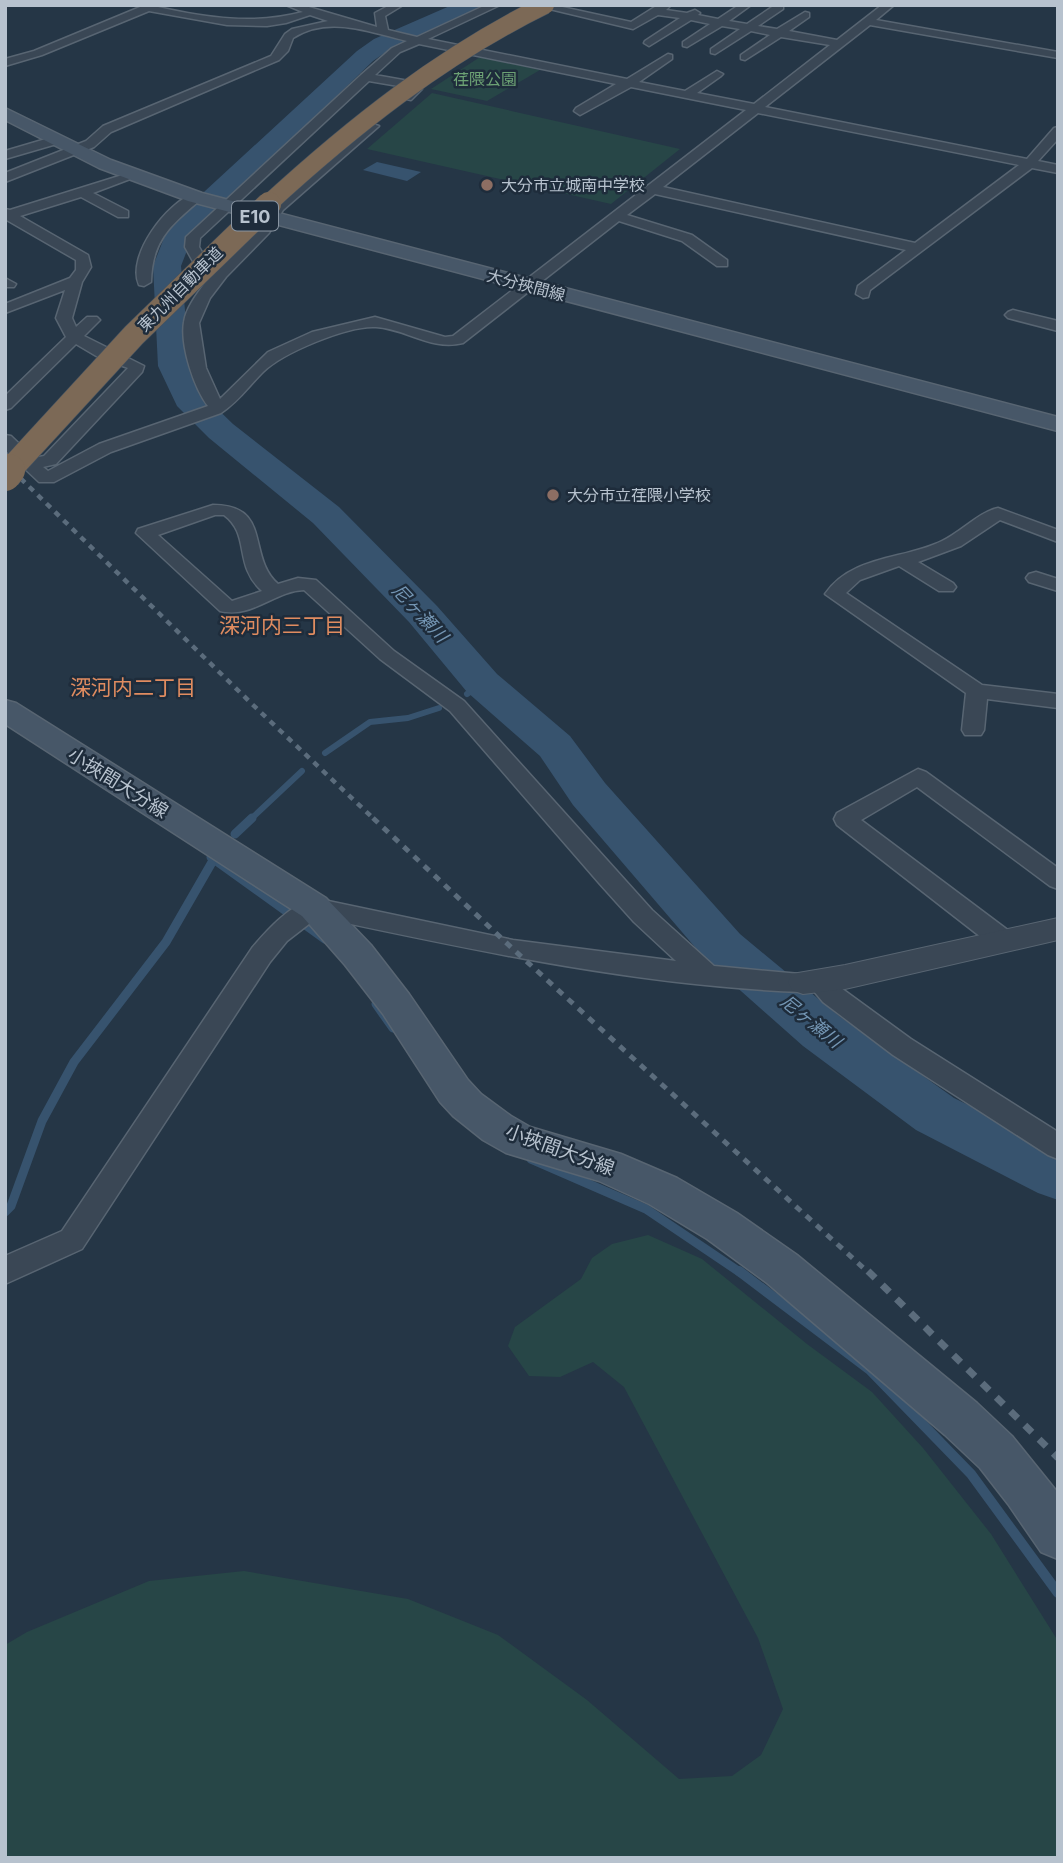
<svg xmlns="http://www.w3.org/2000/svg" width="1063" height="1863" viewBox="0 0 1063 1863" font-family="Inter,'Noto Sans JP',sans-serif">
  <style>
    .green { fill: #274647 }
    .water { fill: #37536e }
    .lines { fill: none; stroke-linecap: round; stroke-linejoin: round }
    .stream-far2 { stroke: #37536e; stroke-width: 6 }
    .stream-far1 { stroke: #37536e; stroke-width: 9 }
    .stream { stroke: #37536e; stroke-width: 10 }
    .river { fill: #37536e; fill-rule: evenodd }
    .minor-casing { stroke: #586572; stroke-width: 3 }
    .tertiary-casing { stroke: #586572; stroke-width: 2 }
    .secondary-casing { stroke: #586572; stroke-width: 3 }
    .minor { fill: #3a4755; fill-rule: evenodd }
    .tertiary { fill: #3a4755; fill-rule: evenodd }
    .secondary { fill: #475768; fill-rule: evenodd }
    .rail-far3 { stroke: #5b6c7c; stroke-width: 3.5; stroke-dasharray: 4.5 4.5; stroke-linecap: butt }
    .rail-far2 { stroke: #5b6c7c; stroke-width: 4.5; stroke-dasharray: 6 6; stroke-linecap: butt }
    .rail-far1 { stroke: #5b6c7c; stroke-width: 5; stroke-dasharray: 7 7; stroke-linecap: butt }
    .rail { stroke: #5b6c7c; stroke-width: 7; stroke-dasharray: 10 10; stroke-linecap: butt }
    .motorway-bridge-far2-casing { stroke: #445260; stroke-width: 19; stroke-linecap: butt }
    .motorway-bridge-far1-casing { stroke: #445260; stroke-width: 25; stroke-linecap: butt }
    .motorway-bridge-casing { stroke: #445260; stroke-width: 33; stroke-linecap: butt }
    .motorway-bridge-far2 { stroke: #7c6956; stroke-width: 18 }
    .motorway-bridge-far1 { stroke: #7c6956; stroke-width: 24 }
    .motorway-bridge { stroke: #7c6956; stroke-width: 32 }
    .education-dot { fill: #8d6e63; stroke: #1e2c3b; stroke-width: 2.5 }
    .labels { text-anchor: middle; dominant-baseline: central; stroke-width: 5; stroke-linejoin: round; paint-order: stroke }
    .far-park-label { font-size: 16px; fill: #6ca174; stroke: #1e2c3b }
    .far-poi-label { font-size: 16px; fill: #b7c2ce; stroke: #1e2c3b; text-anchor: start }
    .far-street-label { font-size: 16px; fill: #b7c2ce; stroke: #1e2c3b }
    .shield { fill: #1e2c3b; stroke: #8995a2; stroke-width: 2 }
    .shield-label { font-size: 18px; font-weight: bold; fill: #b7c2ce }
    .far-water-label { font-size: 18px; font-style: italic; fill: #7496b4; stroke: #1e2c3b }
    .street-label { font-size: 19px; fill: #b7c2ce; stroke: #1e2c3b }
    .neighbourhood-label { font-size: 21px; fill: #e08c60; stroke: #1e2c3b }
  </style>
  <rect width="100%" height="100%" fill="#253646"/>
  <g class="green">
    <polygon points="480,57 540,70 487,101 431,89"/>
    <polygon points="432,93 680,149 611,204 367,149"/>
    <polygon points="648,1235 702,1259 807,1344 872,1392 923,1448 991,1534 1058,1641 1058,1858 5,1858 5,1645 27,1632 149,1581 244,1571 408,1599 498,1635 587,1700 679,1779 732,1776 761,1755 783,1709 758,1638 624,1387 593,1362 560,1377 529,1376 508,1346 515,1327 581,1279 592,1258 612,1244"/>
  </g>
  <polygon class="water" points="377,162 421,172 407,181 363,170"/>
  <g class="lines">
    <g class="stream-far2">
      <polyline points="467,694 482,683"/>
      <polyline points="325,753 370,722 408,718 439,708"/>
      <polyline points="250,820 302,771"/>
    </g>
    <g class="stream-far1">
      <polyline points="235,834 252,818"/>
      <polyline points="211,857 325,939"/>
      <polyline points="376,1004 393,1028"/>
      <polyline points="531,1159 646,1209 741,1273"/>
      <polyline points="5,1212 11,1206 42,1121 74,1062 166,942 215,857"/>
    </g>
    <polyline class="stream" points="739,1271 870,1370 971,1474 1058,1593"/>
    <polygon class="river" points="452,5 480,5 477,9 390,49 373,61 193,235 181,266 190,366 203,395 233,424 339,507 437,606 497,674 570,736 605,783 740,934 839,1016 954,1098 1058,1149 1058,1200 1038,1193 916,1130 803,1046 706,960 573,805 540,756 467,692 409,622 313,523 209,438 177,406 158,366 153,266 166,233 192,203 357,51 374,39"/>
    <g class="minor-casing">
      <g id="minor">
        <path d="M145,5H160L158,7C207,18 254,25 303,12L286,5H302L377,27L375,13L390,5H403L385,16L388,30L417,37L486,5H500L428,39L627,79L668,54L672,55V59L639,82L685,91L717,71L723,74L721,76L697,93L754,104L830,45L781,37L745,60L741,59V55L770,35L751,31L715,54L711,53V49L740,29L722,26L687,47L683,46V42L710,24L691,20L649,46L644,43L645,41L680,18L658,15L633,29L533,5H553L631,22L658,5H671L666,10L687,13L695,10L700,13L698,15L718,19L739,5H751L729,21L747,24L775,5H783V9L758,26L777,29L805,12L809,13V17L789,31L837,40L882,5H894L876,20L1058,52V58L870,25L765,107L1027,159L1054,128L1058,127V139L1038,161L1058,165V173L1032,168L870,290L868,297L863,298L856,294L858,286L906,250L655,194L627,215L692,235L727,260V266H717L682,241L619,221L463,343C431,351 407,329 376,327C348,325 282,353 263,372C249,386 238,402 221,413L111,452L54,482H39L5,450V435L11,436L34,458L44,456L128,368L98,357L76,344L11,408L5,410V396L66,337L56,318L65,290L5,313V304L70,278L76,270V260L5,219V209L10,210L132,172L138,176L93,193L128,211V217H118L81,197L20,216L88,255L91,267L82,282L72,318L76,327L87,317H97L100,320L84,336L144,366L142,372L56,464L43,467L48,471L99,444L208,406C194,388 180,345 184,322C186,308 197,294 205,283L185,247L186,237L361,75L392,48L407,41C370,32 328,15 293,38L288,51L279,60L111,132L94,147L5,182V173L86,141L103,126L271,56L285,34L292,29L328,21L310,15L286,23L267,26L227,25L149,11L42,55L5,66V59L34,51ZM419,44L616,84L576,108L574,111L580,115L631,87L746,110L453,336L445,337L375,317L312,332L268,352L220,399L206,368L199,323L210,298L226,277L269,233L283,210L379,126L369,123L272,205L251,236L214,273L199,247L200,238L369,81L410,88L401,98L411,100L422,89L420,83L375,75L400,52ZM758,113L1019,165L915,243L663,187Z"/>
        <polygon points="56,136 60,137 60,143 5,159 5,151"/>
        <path d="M195,193L202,197L200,200C170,226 152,240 151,282L144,286L139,285C126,256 167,202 195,193Z"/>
        <polygon points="5,278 16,284 14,287 5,287"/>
        <polygon points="1013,310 1058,321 1058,331 1008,318 1005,315 1008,312"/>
        <path d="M213,505C273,505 246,556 278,584L298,578L316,580L394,651L464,701L652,910L714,966L811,975L820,971L829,974L841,988L911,1039L1058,1132V1159L1048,1155L893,1055L823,1002L812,989L803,992C639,986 478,951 318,917L287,941L270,962L82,1249L5,1284V1256L62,1231L252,948C268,929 289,906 314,898L513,940L676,961L634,922L599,883L450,711L380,659L304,590C274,591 252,619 220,611L136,533L138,529ZM215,515H224C251,535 233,565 262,591L232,601L158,535Z"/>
        <path d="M998,508L1058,530V542L1000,520L961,546L918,562L953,583L956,587L953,591H939L899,566L860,580L846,593L982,685L1058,694V708L987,699L984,730L981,735H965L962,730L966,693L825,594C852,555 903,560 942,541C961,532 979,512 998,508Z"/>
        <polygon points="1036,572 1058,579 1058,591 1029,582 1026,578 1029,574"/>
        <polygon points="918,769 926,772 1058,868 1058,889 1050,886 917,787 861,820 1013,934 1016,941 1013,948 1004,950 995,948 837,825 834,819 837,813"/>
      </g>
    </g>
    <g class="tertiary-casing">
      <polygon id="tertiary" points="1058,918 1058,940 845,989 803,994 792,990 788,982 792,974 845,965"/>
    </g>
    <g class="secondary-casing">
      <g id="secondary">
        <polygon points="5,108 111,160 202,193 1058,417 1058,431 188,201 99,168 5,120"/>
        <polygon points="5,700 16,703 326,898 371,945 409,994 468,1080 481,1094 511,1116 530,1127 621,1154 677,1178 737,1213 797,1255 977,1403 1012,1436 1058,1493 1058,1559 1041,1552 1008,1504 980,1468 945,1435 767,1283 707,1239 649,1204 599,1181 506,1153 483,1140 453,1116 440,1102 383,1014 345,965 302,916 5,724"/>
      </g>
    </g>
    <use href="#minor" class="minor"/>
    <use href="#tertiary" class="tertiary"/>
    <use href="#secondary" class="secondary"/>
    <polyline class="rail-far3" points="5,463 14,472"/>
    <polyline class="rail-far2" points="12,470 253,705 375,820"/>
    <polyline class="rail-far1" points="373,818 513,949 869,1273"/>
    <polyline class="rail" points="868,1271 1058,1458"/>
    <g class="motorway-bridge-far2-casing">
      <path id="motorway-bridge-far2" d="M267,205C352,127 441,56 545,5"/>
    </g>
    <g class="motorway-bridge-far1-casing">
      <polyline id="motorway-bridge-far1" points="8,472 134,335 269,204"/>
    </g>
    <g class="motorway-bridge-casing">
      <polyline id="motorway-bridge" points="5,475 9,470"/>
    </g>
    <use href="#motorway-bridge-far2" class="motorway-bridge-far2"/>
    <use href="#motorway-bridge-far1" class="motorway-bridge-far1"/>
    <use href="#motorway-bridge" class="motorway-bridge"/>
  </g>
  <g class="education-dot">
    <circle cx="487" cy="185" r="7"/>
    <circle cx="553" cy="495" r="7"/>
  </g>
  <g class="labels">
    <g class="far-park-label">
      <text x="485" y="79">荏隈公園</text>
    </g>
    <g class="far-poi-label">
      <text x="501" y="185">大分市立城南中学校</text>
      <text x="567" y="495">大分市立荏隈小学校</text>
    </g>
    <g class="far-street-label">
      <text transform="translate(526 285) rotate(15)">大分挾間線</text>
      <text transform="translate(180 289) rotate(-45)">東九州自動車道</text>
    </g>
    <rect class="shield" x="232" y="201.5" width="46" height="29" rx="5"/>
    <g class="shield-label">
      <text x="255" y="216">E10</text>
    </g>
    <g class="far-water-label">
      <text transform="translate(420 613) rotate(47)">尼ヶ瀬川</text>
      <text transform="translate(811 1021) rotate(39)">尼ヶ瀬川</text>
    </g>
    <g class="street-label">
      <text transform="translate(118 783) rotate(32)">小挾間大分線</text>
      <text transform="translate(560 1150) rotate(20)">小挾間大分線</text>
    </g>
    <g class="neighbourhood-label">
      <text x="282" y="625">深河内三丁目</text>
      <text x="133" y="687">深河内二丁目</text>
    </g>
  </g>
  <rect width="1063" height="1863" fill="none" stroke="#b7c2ce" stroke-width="14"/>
</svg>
